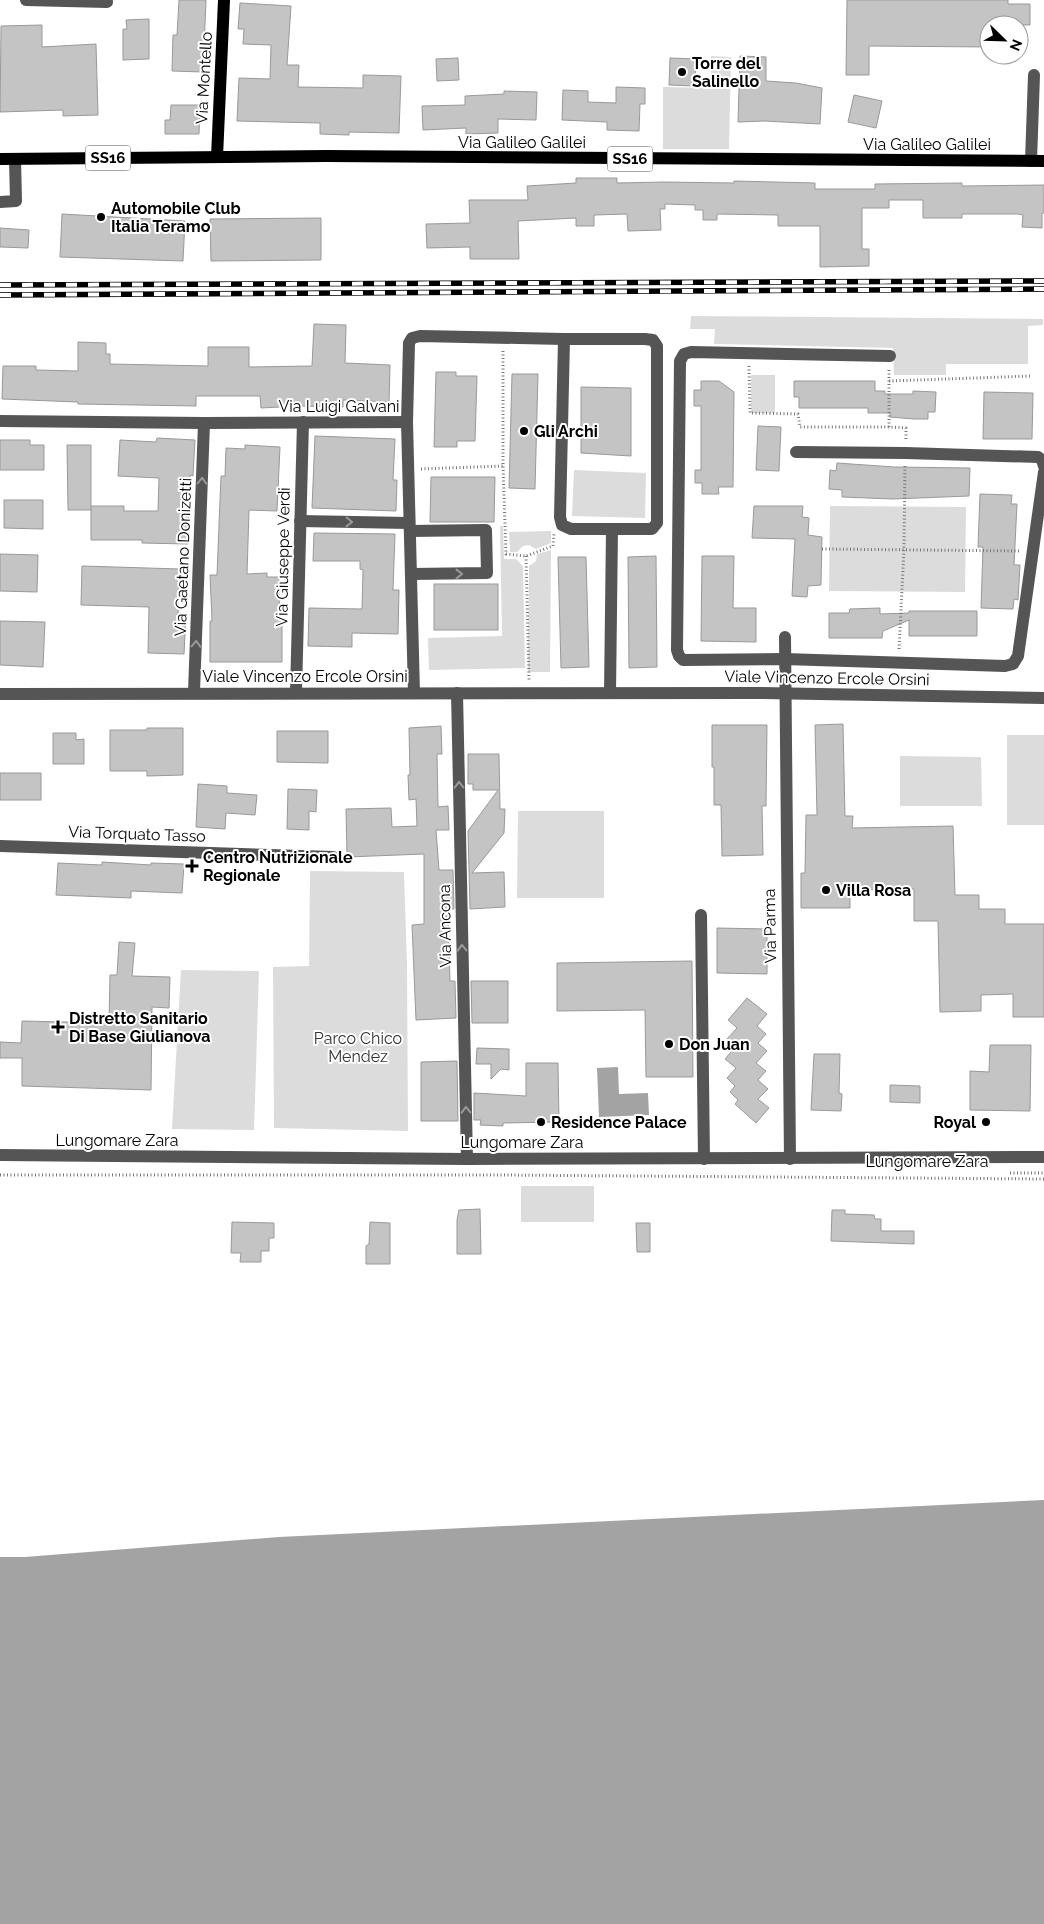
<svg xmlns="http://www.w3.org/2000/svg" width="1044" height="1924" viewBox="0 0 1044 1924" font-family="Raleway,sans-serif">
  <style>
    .green { fill: #dcdcdc }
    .water { fill: #a3a3a3 }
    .building { fill: #c4c4c4; stroke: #999 }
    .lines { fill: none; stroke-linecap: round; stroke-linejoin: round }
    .path { stroke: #777; stroke-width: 3; stroke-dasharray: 1 2.5; stroke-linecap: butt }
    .minor { stroke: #555; stroke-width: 12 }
    .major { stroke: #000; stroke-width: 12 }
    .rail-casing { stroke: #000; stroke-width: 5.5 }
    .rail { stroke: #fff; stroke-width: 4; stroke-dasharray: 11; stroke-linecap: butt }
    .oneway { stroke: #999 }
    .poi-dot { fill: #000; stroke: #fff; stroke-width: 2 }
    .labels { text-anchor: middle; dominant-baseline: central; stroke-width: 4; stroke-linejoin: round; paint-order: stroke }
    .shield { fill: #fff; stroke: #4c4c4c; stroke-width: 1 }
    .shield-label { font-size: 15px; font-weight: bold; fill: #000 }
    .poi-label { font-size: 16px; font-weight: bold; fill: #000; stroke: #fff; text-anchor: start }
    .street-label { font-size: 16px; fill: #000; stroke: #fff }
    .park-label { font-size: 16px; fill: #333; stroke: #fff }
  </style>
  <rect width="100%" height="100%" fill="#fff"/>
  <g class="green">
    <polygon points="711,56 731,57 729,149 663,149 663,87 711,88"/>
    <polygon points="691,316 1043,319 1043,325 1028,326 1028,364 946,364 946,375 894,375 893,348 714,344 715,329 690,329"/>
    <rect x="751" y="375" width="24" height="38"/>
    <polygon points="574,470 646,473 645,518 572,516"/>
    <polygon points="830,506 966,507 965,592 829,591"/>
    <polygon points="500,526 503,526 504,559 516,559 523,566 525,668 429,670 428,638 502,636"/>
    <polygon points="551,531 551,543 536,549 529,545 523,546 517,552 510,552 509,532"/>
    <polygon points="551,550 550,672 528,672 529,566 536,561 537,554"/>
    <rect x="1007" y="735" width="37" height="90"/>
    <polygon points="900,756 981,757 982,806 900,806"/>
    <polygon points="518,811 604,811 604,898 517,898"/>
    <polygon points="310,871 404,872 407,965 408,1131 274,1128 273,967 309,966"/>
    <polygon points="181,970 259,971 254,1130 172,1129"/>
    <rect x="521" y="1186" width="73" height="36"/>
  </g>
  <g class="water">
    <polygon points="618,1067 619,1094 648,1093 649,1115 599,1117 597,1068"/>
    <polygon points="1044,1500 1044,1924 0,1924 0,1557 25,1557 279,1537"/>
  </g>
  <g class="building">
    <polygon points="179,0 206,0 203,72 172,71 173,35 177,35"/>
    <polygon points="847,0 1008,0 1008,4 1030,4 1030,25 989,25 989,47 869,46 869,75 846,75"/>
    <polygon points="240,3 291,6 287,65 299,65 298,87 363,88 363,75 401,76 399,133 349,132 349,135 320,134 320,123 237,121 239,78 270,79 271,45 243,44 244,29 238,29"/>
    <polygon points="149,19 149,59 123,60 123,29 127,29 126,20"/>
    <polygon points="42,25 42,47 96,44 98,115 63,116 63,110 0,112 1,26"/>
    <polygon points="740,56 766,57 766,81 796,83 822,88 820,124 765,121 738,122"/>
    <polygon points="458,58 459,80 437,81 436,59"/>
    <polygon points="670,58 696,59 695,86 669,85"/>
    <polygon points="616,87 645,88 645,104 640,104 639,131 607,130 607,122 562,120 563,90 588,91 588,102 616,103"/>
    <polygon points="504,91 537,92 536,120 498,119 498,133 466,134 466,128 423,130 422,106 465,105 465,96 504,94"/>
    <polygon points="854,95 882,101 876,128 848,122"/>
    <polygon points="171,105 200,105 199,134 165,134 165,120 170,120"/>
    <polygon points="576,178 617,178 617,183 664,182 734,183 734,181 815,183 815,189 875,189 875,184 962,183 962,186 1044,185 1044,213 1042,213 1042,228 1022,227 1023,215 1018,214 962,214 962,218 923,218 923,200 889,200 889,208 862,208 862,249 869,249 869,266 820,267 820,226 778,226 778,215 717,214 717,220 703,220 703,210 695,210 695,205 665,204 665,209 660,209 661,230 628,231 627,214 594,215 594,226 576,226 576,218 518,221 519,259 470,259 470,247 427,248 426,224 470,223 469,200 528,200 527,186 576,183"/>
    <polygon points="62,214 185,221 183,261 60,257"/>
    <polygon points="321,218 321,260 211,261 210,219"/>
    <polygon points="0,228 29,230 28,248 0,247"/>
    <polygon points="314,324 346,325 345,363 390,365 389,402 343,400 343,407 298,406 261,408 260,396 196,396 196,406 78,404 78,402 2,399 3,366 36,366 36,370 78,371 78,342 106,343 106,354 110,354 110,364 208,366 208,347 249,347 249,367 312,366"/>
    <polygon points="436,372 456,372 456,376 477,376 475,441 457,441 457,447 434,447"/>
    <polygon points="512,374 538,374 535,489 509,488"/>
    <polygon points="701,381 719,381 734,392 733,487 718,487 719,494 702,494 702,483 695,483 695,470 701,470 701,406 694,406 694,390 701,390"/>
    <polygon points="794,381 875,381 875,391 885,391 885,394 913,394 913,391 936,392 935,412 928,412 928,419 914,419 890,417 890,413 868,413 868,408 799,408 799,397 794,397"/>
    <polygon points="581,387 631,388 631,456 581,453"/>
    <polygon points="984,392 1033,393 1032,439 983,439"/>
    <polygon points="758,426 781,427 779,471 756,470"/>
    <polygon points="315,436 395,439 393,480 397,480 396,511 312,508"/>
    <polygon points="157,438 195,440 193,476 190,475 188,544 142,543 142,540 91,540 91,506 124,506 124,511 158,511 159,478 118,476 120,440 156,442"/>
    <polygon points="0,440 30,440 30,445 44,445 44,470 0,470"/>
    <polygon points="67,445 91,445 91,510 68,510"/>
    <polygon points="245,445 280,447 277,511 249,510 247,574 267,573 267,577 279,577 280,621 282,621 282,662 210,662 210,621 212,621 210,575 217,575 221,476 225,476 226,448 245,449"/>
    <polygon points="837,463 894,467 970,468 969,496 893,499 842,497 842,490 829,489 830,470 836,471"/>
    <polygon points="431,477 495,477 494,522 430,522"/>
    <polygon points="980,494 1012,495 1011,504 1017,504 1014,565 1020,565 1018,600 1014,599 1013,609 981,608 983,547 978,547"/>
    <polygon points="4,500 43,500 43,529 4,528"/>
    <polygon points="754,506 803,506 802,517 809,518 808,535 822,537 821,585 808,586 807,597 792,596 795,539 752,538"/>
    <polygon points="314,533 395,534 393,590 399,590 398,634 352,633 352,647 308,646 309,608 362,609 363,570 360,569 360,561 313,561"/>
    <polygon points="0,554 38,555 37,592 0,591"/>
    <polygon points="656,556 657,667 629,668 628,557"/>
    <polygon points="702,556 734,556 733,608 756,608 756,642 701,641"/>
    <polygon points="558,557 586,557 589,667 561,668"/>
    <polygon points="82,566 180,569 178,614 186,614 184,654 148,653 149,607 81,605"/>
    <rect x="434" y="584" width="64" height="46"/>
    <polygon points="880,608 880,614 909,613 909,611 977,611 977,636 909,636 909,620 883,631 882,638 829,638 829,613 849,613 850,609"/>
    <polygon points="0,621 45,622 43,667 0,665"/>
    <polygon points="843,724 845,816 853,816 852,828 953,826 955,895 979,895 979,909 1005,909 1005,924 1044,924 1044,1017 1013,1017 1013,994 981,995 981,1011 940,1012 938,921 914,921 914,889 850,890 850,908 801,908 801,873 805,873 806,815 817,815 815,725"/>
    <polygon points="712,725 767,725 766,806 762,806 763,855 722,856 721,805 714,805 714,767 712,767"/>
    <polygon points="441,726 442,754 437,754 438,807 448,806 449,830 436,830 439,870 453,870 454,909 448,909 450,981 455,981 456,1018 416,1020 412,925 424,924 424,854 347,857 346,809 391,808 392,827 417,826 416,799 409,800 408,775 410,775 409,728"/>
    <polygon points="147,728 183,728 183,775 147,776 147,771 110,771 110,730 147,730"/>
    <polygon points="277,731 328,731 328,763 277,762"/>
    <polygon points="53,733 76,733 76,740 84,739 84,764 53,764"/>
    <polygon points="468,754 499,754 500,809 505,809 504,833 472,873 504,872 505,907 470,909 468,831 498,790 473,790 473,784 468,784"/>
    <rect x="0" y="773" width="41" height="27"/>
    <polygon points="198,784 227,786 227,793 257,795 255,815 226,813 225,829 196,827"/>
    <polygon points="288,789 317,790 316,812 309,811 309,830 287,829"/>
    <polygon points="102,862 151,865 151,863 184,864 182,893 131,891 131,898 56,895 58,863 102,865"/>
    <polygon points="717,928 767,929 767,974 717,973"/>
    <polygon points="119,942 135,943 132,976 170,977 169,1008 152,1007 151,1090 22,1086 22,1058 0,1058 0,1042 21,1043 22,1021 109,1023 110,975 117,975"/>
    <polygon points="692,961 693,1077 646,1077 645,1010 557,1011 557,963"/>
    <polygon points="471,981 508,981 508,1023 472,1023"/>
    <polygon points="747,998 767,1014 757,1026 766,1034 758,1043 767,1051 756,1063 766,1071 758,1080 768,1089 758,1099 769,1108 756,1123 735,1104 738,1100 730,1092 735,1086 727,1078 736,1068 725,1059 736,1046 727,1039 737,1028 728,1020"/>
    <polygon points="990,1045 1031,1045 1030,1111 970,1110 970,1071 989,1072"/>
    <polygon points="477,1048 509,1049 509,1070 501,1069 491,1079 491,1064 476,1064"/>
    <polygon points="814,1054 840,1054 839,1093 842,1094 841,1111 811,1110"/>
    <polygon points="457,1061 458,1121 421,1121 421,1062"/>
    <polygon points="526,1063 558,1063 559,1122 503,1123 503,1126 480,1125 481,1120 474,1120 474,1093 526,1096"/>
    <polygon points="890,1085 920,1086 920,1103 890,1102"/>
    <polygon points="480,1209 481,1254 457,1254 457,1220 459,1210"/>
    <polygon points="832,1210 845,1210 845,1214 874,1215 875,1219 881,1219 881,1231 914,1231 914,1244 831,1241"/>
    <polygon points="232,1222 274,1223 274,1238 269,1238 269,1251 261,1251 261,1262 240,1262 241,1253 231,1253"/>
    <polygon points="370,1222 390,1223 390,1264 366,1264 366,1246 369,1244"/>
    <polygon points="636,1223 650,1223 650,1252 637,1252"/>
  </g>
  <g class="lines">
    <g class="path">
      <polyline points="503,351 503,466 506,554 526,556 553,546 554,534"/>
      <polyline points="749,366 750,413 798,414 800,427 889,427"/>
      <polyline points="889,370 889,427 906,428 906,439"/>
      <polyline points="889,381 1031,376"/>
      <polyline points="421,469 503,466"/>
      <polyline points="822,549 1019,551"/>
      <polyline points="526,556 529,680"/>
      <polyline points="899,649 904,549 905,465"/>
      <polyline points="1010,1173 1044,1173"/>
      <polyline points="0,1175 501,1175 1044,1179"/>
    </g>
    <g class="minor">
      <polyline points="26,0 107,2"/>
      <polyline points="1031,161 1034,75"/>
      <polyline points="0,202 16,201 15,159"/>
      <polygon points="564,339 645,339 653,340 657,346 657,523 652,529 571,529 562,525 560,517"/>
      <polyline points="890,356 691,352 684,354 680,361 677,650 679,656 683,660 784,659 1005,666 1013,664 1018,656 1044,472"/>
      <polyline points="0,421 204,423 407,422"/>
      <polyline points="796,452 906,453 1038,457 1042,460 1044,466"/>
      <polyline points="300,521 409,523"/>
      <polyline points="410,531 486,530 487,573 411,574"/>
      <polyline points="785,637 790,1159"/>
      <polyline points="194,692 204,423"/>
      <polyline points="296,692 303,422"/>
      <polyline points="414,693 407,422 409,343 412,338 420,336 564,339"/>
      <polyline points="457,693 467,1159"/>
      <polyline points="610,693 612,529"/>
      <polyline points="0,694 759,693 1044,698"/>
      <polyline points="0,846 333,857"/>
      <polyline points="701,915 704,1159"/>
      <polyline points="0,1155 467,1159 1044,1157"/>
    </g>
    <g class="major">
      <polyline points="217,157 224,0"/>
      <polyline points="0,159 326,156 1044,161"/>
    </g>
    <g class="rail-casing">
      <g id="rail">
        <polyline points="0,285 1044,281"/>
        <polyline points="0,295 1044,289"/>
      </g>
    </g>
    <use href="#rail" class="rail"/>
  </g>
  <defs><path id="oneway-chevron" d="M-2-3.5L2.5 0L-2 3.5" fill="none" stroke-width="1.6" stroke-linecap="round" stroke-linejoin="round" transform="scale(1.25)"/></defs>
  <g class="oneway">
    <use href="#oneway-chevron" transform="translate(202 481) rotate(-88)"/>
    <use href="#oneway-chevron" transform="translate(349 522) rotate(1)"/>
    <use href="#oneway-chevron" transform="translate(459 574)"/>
    <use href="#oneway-chevron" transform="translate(196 644) rotate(-88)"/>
    <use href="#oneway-chevron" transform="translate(459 785) rotate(-91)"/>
    <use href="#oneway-chevron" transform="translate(462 948) rotate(-91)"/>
    <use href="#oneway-chevron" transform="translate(466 1110) rotate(-91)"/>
  </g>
  <g class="poi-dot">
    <circle cx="682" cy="72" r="5"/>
    <circle cx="101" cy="217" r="5"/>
    <circle cx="524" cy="431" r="5"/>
    <path d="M189.5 858.5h5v5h5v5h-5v5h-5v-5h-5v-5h5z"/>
    <circle cx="826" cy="890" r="5"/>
    <path d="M55.5 1019.5h5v5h5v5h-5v5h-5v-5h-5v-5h5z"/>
    <circle cx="669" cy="1044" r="5"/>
    <circle cx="541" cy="1122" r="5"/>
    <circle cx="986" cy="1122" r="5"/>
  </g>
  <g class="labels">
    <g class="shield">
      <rect x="85.5" y="145.5" width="45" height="25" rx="4"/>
      <rect x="607.5" y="146.5" width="45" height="25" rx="4"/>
    </g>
    <g class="shield-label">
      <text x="108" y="158">SS16</text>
      <text x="630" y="159">SS16</text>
    </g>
    <g class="poi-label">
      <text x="692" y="63">Torre del<tspan x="692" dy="18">Salinello</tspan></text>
      <text x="111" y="208">Automobile Club<tspan x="111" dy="18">Italia Teramo</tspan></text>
      <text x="534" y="431">Gli Archi</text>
      <text x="203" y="857">Centro Nutrizionale<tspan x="203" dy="18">Regionale</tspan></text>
      <text x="836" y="890">Villa Rosa</text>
      <text x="69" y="1018">Distretto Sanitario<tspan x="69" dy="18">Di Base Giulianova</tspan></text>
      <text x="679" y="1044">Don Juan</text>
      <text x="551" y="1122">Residence Palace</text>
      <text x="976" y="1122" text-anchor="end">Royal</text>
    </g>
    <g class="street-label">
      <text transform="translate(204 78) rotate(-87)">Via Montello</text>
      <text x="522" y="142">Via Galileo Galilei</text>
      <text x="927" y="144">Via Galileo Galilei</text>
      <text x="339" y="406">Via Luigi Galvani</text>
      <text transform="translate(183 557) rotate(-88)">Via Gaetano Donizetti</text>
      <text transform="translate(283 557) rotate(-89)">Via Giuseppe Verdi</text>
      <text x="305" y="676">Viale Vincenzo Ercole Orsini</text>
      <text transform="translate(827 678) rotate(1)">Viale Vincenzo Ercole Orsini</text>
      <text transform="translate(137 834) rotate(2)">Via Torquato Tasso</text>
      <text transform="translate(445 926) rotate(-91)">Via Ancona</text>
      <text transform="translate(770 926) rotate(-91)">Via Parma</text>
      <text x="117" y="1140">Lungomare Zara</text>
      <text x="522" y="1142">Lungomare Zara</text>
      <text x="927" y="1161">Lungomare Zara</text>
    </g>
    <g class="park-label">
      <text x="358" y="1038">Parco Chico<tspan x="358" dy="18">Mendez</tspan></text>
    </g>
  </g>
  <g transform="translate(1004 40) rotate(113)"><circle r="24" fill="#ffffff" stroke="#999999"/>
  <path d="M0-4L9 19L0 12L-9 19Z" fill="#000000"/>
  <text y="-8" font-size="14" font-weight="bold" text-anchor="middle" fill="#000000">N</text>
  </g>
</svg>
